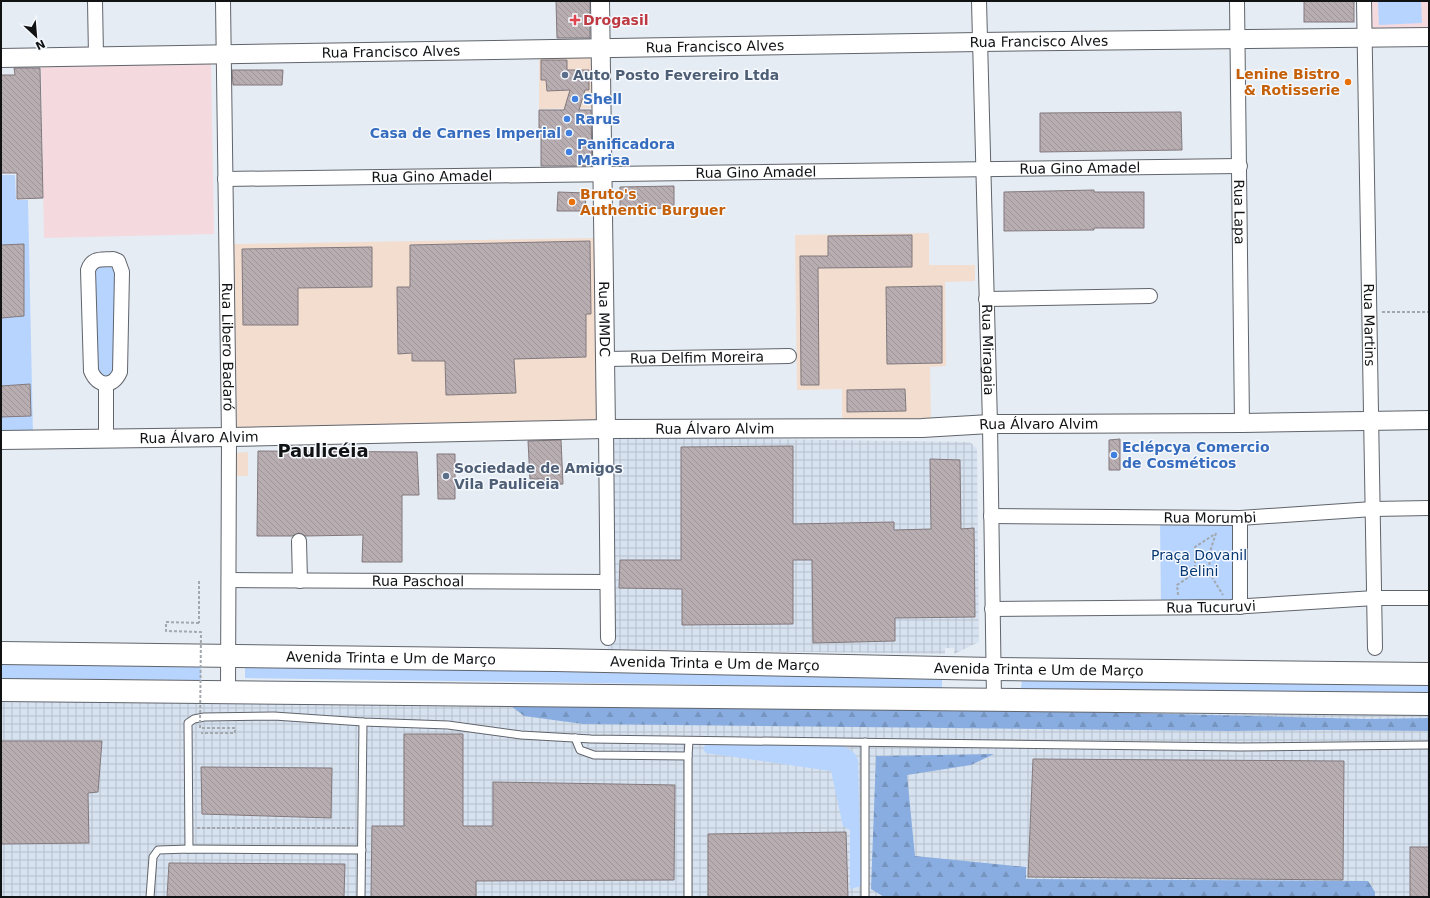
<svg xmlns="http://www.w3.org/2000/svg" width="1430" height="898" viewBox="0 0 1430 898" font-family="'DejaVu Sans',sans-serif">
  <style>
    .commercial { fill: #f2ddcf }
    .industrial { fill: url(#industrial-grid) }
    .education { fill: #f4dade }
    .green { fill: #b6d4fe }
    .forest { fill: url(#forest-firs) }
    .building { fill: url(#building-back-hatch); stroke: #82797d }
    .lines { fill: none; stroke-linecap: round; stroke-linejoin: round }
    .service-casing { stroke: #60646b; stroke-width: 9 }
    .minor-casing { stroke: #60646b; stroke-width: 16 }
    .tertiary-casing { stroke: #60646b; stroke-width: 20 }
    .primary-casing { stroke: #60646b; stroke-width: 24 }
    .path { stroke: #a3a8ae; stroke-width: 2; stroke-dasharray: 3 2; stroke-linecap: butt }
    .service { stroke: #fff; stroke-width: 7 }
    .minor { stroke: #fff; stroke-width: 14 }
    .tertiary { stroke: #fff; stroke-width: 18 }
    .primary { stroke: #fff; stroke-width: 22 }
    .path-bridge { stroke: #a3a8ae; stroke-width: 2; stroke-dasharray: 3 2; stroke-linecap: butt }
    .health-dot { fill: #e0444e; stroke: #f6f9fe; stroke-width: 1.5 }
    .service-dot { fill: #5c6f8a; stroke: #f6f9fe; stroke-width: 1.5 }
    .food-dot { fill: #e8710a; stroke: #f6f9fe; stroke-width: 1.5 }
    .shop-dot { fill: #3f7fe0; stroke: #f6f9fe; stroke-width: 1.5 }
    .labels { text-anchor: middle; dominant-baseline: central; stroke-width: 3; stroke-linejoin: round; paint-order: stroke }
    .health-label { font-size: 14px; font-weight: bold; fill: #be3a42; stroke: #f6f9fe; text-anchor: start }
    .street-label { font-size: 14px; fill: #101214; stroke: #f6f9fe }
    .food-label { font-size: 14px; font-weight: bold; fill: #c56008; stroke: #f6f9fe; text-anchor: end }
    .service-label { font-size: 14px; font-weight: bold; fill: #4e5e75; stroke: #f6f9fe; text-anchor: start }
    .shop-label { font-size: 14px; font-weight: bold; fill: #366cbe; stroke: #f6f9fe; text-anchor: start }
    .park-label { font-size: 14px; fill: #063873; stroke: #f6f9fe }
    .district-label { font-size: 18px; font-weight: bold; fill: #101214; stroke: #f6f9fe }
  </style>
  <defs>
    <pattern id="industrial-grid" width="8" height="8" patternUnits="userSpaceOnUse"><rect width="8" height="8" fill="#d7e2f0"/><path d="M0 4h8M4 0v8" fill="none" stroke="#b8c1cd"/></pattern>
    <pattern id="forest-firs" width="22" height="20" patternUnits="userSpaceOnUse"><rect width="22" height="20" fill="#89ade0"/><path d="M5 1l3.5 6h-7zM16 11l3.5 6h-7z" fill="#7594bf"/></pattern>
    <pattern id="building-back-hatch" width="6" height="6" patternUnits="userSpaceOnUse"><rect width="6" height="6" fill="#b8aeb2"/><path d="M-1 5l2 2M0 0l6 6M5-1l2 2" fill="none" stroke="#9d9598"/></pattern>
  </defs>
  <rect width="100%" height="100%" fill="#e6ecf4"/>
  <g class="commercial">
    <polygon points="595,52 596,108 539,109 539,53"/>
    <polygon points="929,233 929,265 975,265 975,281 945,282 946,366 930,367 931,419 842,421 842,389 797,390 795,235"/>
    <polygon points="596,238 600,423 237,430 234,244"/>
    <polygon points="248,452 248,476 234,476 234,453"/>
  </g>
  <g class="industrial">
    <polygon points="611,437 970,442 977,449 979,642 954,654 954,648 945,648 945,654 608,649"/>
    <polygon points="1,698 1126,708 1345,715 1429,714 1429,897 1,897"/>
  </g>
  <g class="education">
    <polygon points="1369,1 1429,1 1429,33 1370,34"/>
    <polygon points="211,62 214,234 44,238 41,66"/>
  </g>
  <g class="green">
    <polygon points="1378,1 1421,1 1422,23 1379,25"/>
    <polygon points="1,175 15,175 16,200 28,200 33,435 1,437"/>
    <polygon points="94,263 115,263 117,378 96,378"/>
    <polygon points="1238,520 1239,604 1161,606 1160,521"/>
    <polygon points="1,664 201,665 201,680 1,679"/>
    <polygon points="245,664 942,674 942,688 245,678"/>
    <polygon points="1022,679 1429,686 1429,697 1021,689"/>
    <path d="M706,744L840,746C849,748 855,751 858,760L861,886L850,889V830L843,826L831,771L706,753L703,749Z"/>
  </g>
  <g class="forest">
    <polygon points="511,706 1019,710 1368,719 1429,718 1429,731 1323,730 1230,731 583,724 524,716"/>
    <polygon points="994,754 971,765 907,775 915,856 1026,867 1026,879 1368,881 1375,892 1375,897 884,897 871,889 876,756"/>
  </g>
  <g class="building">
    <polygon points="556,1 590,1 590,38 557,38"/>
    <rect x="1304" y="1" width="50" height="21"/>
    <polygon points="541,60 567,60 567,70 589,70 589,90 585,90 579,110 591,110 592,166 541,166 541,128 539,128 539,110 564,110 570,90 547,91 546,80 541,80"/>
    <polygon points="14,68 40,68 43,198 17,199 17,173 1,173 1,75 15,75"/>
    <polygon points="232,70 283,70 282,85 233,85"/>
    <polygon points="1181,112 1182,150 1040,152 1040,113"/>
    <polygon points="674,186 674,208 620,209 620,187"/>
    <polygon points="1094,190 1094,192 1144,192 1144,228 1094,228 1094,230 1004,231 1004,192"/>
    <polygon points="558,192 586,193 585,211 557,211"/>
    <polygon points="912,235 912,267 818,268 819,385 801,385 800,256 828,256 828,236"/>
    <polygon points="590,241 591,314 586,314 586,357 514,359 516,393 446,395 445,361 412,361 412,353 398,354 397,287 410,287 410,245"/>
    <polygon points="24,244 24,316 1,318 1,245"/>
    <polygon points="372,247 372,287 298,288 298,325 243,325 242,249"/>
    <polygon points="942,286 942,363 887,364 886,287"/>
    <polygon points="30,384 31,416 1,417 1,386"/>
    <polygon points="905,389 906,411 847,412 847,390"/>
    <polygon points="1120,439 1120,470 1109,470 1109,440"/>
    <polygon points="561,440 563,484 543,485 543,479 530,479 528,441"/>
    <polygon points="793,446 793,524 894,522 894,530 931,529 930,459 960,460 961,529 974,528 975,617 895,618 895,641 813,643 812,560 793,560 793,624 682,625 682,589 619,588 620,560 681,560 681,447"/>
    <polygon points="258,451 417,452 419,495 402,495 402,562 362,562 363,535 305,536 299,533 292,536 257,536"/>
    <polygon points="437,454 455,454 455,499 438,499"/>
    <polygon points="404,734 463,734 463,826 493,826 493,782 675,785 674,880 476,881 476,897 371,897 372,826 404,826"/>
    <polygon points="1,741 102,741 98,792 88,793 89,843 1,844"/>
    <polygon points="1033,759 1344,761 1343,880 1028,877"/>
    <polygon points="201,767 332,768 331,818 202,814"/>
    <polygon points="846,832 848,897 708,897 708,834"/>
    <rect x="1410" y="847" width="19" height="50"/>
    <polygon points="169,863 345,864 344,897 167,897"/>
  </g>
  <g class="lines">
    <g class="service-casing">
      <g id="service">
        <polyline points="575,738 580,750 594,755 688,756 689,741"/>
        <polyline points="688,756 688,897"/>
        <polyline points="189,849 188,723 194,719 204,717 274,716 363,722 448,725 521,735 591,739 1240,747 1429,745"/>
        <polyline points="150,897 153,857 158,850 189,849 362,850"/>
        <polyline points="361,897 363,722"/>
        <polyline points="865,897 865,742"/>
      </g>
    </g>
    <g class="minor-casing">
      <g id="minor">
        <polyline points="95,1 96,56"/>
        <path id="s1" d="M223,1L229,437L228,693"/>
        <path id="s2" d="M979,1L990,424L994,699"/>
        <path id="s3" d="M1237,1L1242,423"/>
        <path id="s4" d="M1364,1L1375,648"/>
        <path id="s5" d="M225,179L1240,166"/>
        <path d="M113,259L118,261L122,272L120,372C113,388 98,387 91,371L88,270C92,257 102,260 113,259Z"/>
        <polyline points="986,299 1150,296"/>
        <path id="s6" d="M605,359L789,356"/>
        <polyline points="106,384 106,438"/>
        <polyline points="606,429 608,638"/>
        <path id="s7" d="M991,516L1240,518L1373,509L1429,508"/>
        <polyline points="1240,518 1240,607"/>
        <polyline points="299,541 300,581"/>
        <path id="s8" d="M229,580L607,582"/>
        <path id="s9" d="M992,609L1231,607L1375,598H1429"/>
      </g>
    </g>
    <g class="tertiary-casing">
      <g id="tertiary">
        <path id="s10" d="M600,1L606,429"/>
        <path id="s11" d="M1,58L979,42L1429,37"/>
        <path id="s12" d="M1,440L229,437L606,429L922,428L990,424L1242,423L1429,420"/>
      </g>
    </g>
    <g class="primary-casing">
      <g id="primary">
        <path id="s13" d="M1,653L555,660L993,669L1429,674"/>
        <polyline points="1,690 1429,704"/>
      </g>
    </g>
    <g class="path">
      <polyline points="1382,312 1429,312"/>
      <polyline points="1216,533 1209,555 1210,574 1223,595"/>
      <polyline points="1195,573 1195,547 1215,534"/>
      <polyline points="199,581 199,623"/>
      <polyline points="1178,595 1177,585 1195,573 1210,574"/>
      <polyline points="197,828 353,828"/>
    </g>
    <use href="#service" class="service"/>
    <use href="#minor" class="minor"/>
    <use href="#tertiary" class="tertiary"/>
    <use href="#primary" class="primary"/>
    <polyline class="path-bridge" points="199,623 166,622 166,631 201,632 200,728 235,728 235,733 201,733"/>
  </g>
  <path class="health-dot" d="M573 14h4v4h4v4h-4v4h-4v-4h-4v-4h4z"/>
  <g class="service-dot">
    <circle cx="565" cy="75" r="4"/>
    <circle cx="446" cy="476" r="4"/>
  </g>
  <g class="food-dot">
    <circle cx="1348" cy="82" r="4"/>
    <circle cx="572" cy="202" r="4"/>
  </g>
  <g class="shop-dot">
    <circle cx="575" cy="99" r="4"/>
    <circle cx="567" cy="119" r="4"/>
    <circle cx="569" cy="133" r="4"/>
    <circle cx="569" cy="152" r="4"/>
    <circle cx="1114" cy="455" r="4"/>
  </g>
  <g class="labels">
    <g class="health-label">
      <text x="583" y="20">Drogasil</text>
    </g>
    <g class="street-label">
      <text stroke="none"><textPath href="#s11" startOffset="1038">Rua Francisco Alves</textPath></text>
      <text stroke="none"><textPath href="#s11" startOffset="714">Rua Francisco Alves</textPath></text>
      <text stroke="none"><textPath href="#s11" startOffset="390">Rua Francisco Alves</textPath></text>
      <text stroke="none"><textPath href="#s5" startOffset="855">Rua Gino Amadel</textPath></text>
      <text stroke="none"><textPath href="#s5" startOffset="531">Rua Gino Amadel</textPath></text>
      <text stroke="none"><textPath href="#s5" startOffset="207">Rua Gino Amadel</textPath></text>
      <text stroke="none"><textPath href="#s3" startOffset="211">Rua Lapa</textPath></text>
      <text stroke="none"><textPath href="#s10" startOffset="318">Rua MMDC</textPath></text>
      <text stroke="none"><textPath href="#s4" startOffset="324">Rua Martins</textPath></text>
      <text stroke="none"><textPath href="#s1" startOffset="346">Rua Libero Badaró</textPath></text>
      <text stroke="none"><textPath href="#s2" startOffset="349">Rua Miragaia</textPath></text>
      <text stroke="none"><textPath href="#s6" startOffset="92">Rua Delfim Moreira</textPath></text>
      <text stroke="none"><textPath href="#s12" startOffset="1038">Rua Álvaro Alvim</textPath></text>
      <text stroke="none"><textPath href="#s12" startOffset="714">Rua Álvaro Alvim</textPath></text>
      <text stroke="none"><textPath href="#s12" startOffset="198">Rua Álvaro Alvim</textPath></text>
      <text stroke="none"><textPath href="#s7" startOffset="219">Rua Morumbi</textPath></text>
      <text stroke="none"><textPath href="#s8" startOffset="189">Rua Paschoal</textPath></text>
      <text stroke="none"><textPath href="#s9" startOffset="219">Rua Tucuruvi</textPath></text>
      <text stroke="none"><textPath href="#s13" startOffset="390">Avenida Trinta e Um de Março</textPath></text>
      <text stroke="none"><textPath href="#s13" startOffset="714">Avenida Trinta e Um de Março</textPath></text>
      <text stroke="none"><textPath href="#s13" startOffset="1038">Avenida Trinta e Um de Março</textPath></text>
    </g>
    <g class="food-label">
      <text x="1340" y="74">Lenine Bistro<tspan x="1340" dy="16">&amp; Rotisserie</tspan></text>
      <text x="580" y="194" text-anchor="start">Bruto's<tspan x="580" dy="16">Authentic Burguer</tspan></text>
    </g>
    <g class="service-label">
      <text x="573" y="75">Auto Posto Fevereiro Ltda</text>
      <text x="454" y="468">Sociedade de Amigos<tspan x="454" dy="16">Vila Pauliceia</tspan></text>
    </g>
    <g class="shop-label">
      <text x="583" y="99">Shell</text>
      <text x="575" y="119">Rarus</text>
      <text x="561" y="133" text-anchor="end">Casa de Carnes Imperial</text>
      <text x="577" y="144">Panificadora<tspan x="577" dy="16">Marisa</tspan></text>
      <text x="1122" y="447">Eclépcya Comercio<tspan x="1122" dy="16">de Cosméticos</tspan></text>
    </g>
    <g class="park-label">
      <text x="1199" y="555">Praça Dovanil<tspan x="1199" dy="16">Belini</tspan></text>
    </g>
    <g class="district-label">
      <text x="323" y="450">Paulicéia</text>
    </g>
  </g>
  <rect width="1430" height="898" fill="none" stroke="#101214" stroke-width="4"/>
  <g transform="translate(36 36) rotate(154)" stroke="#f6f9fe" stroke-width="3" paint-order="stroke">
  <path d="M0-3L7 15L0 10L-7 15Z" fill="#101214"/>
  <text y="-6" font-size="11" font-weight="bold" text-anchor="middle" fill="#101214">N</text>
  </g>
</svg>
